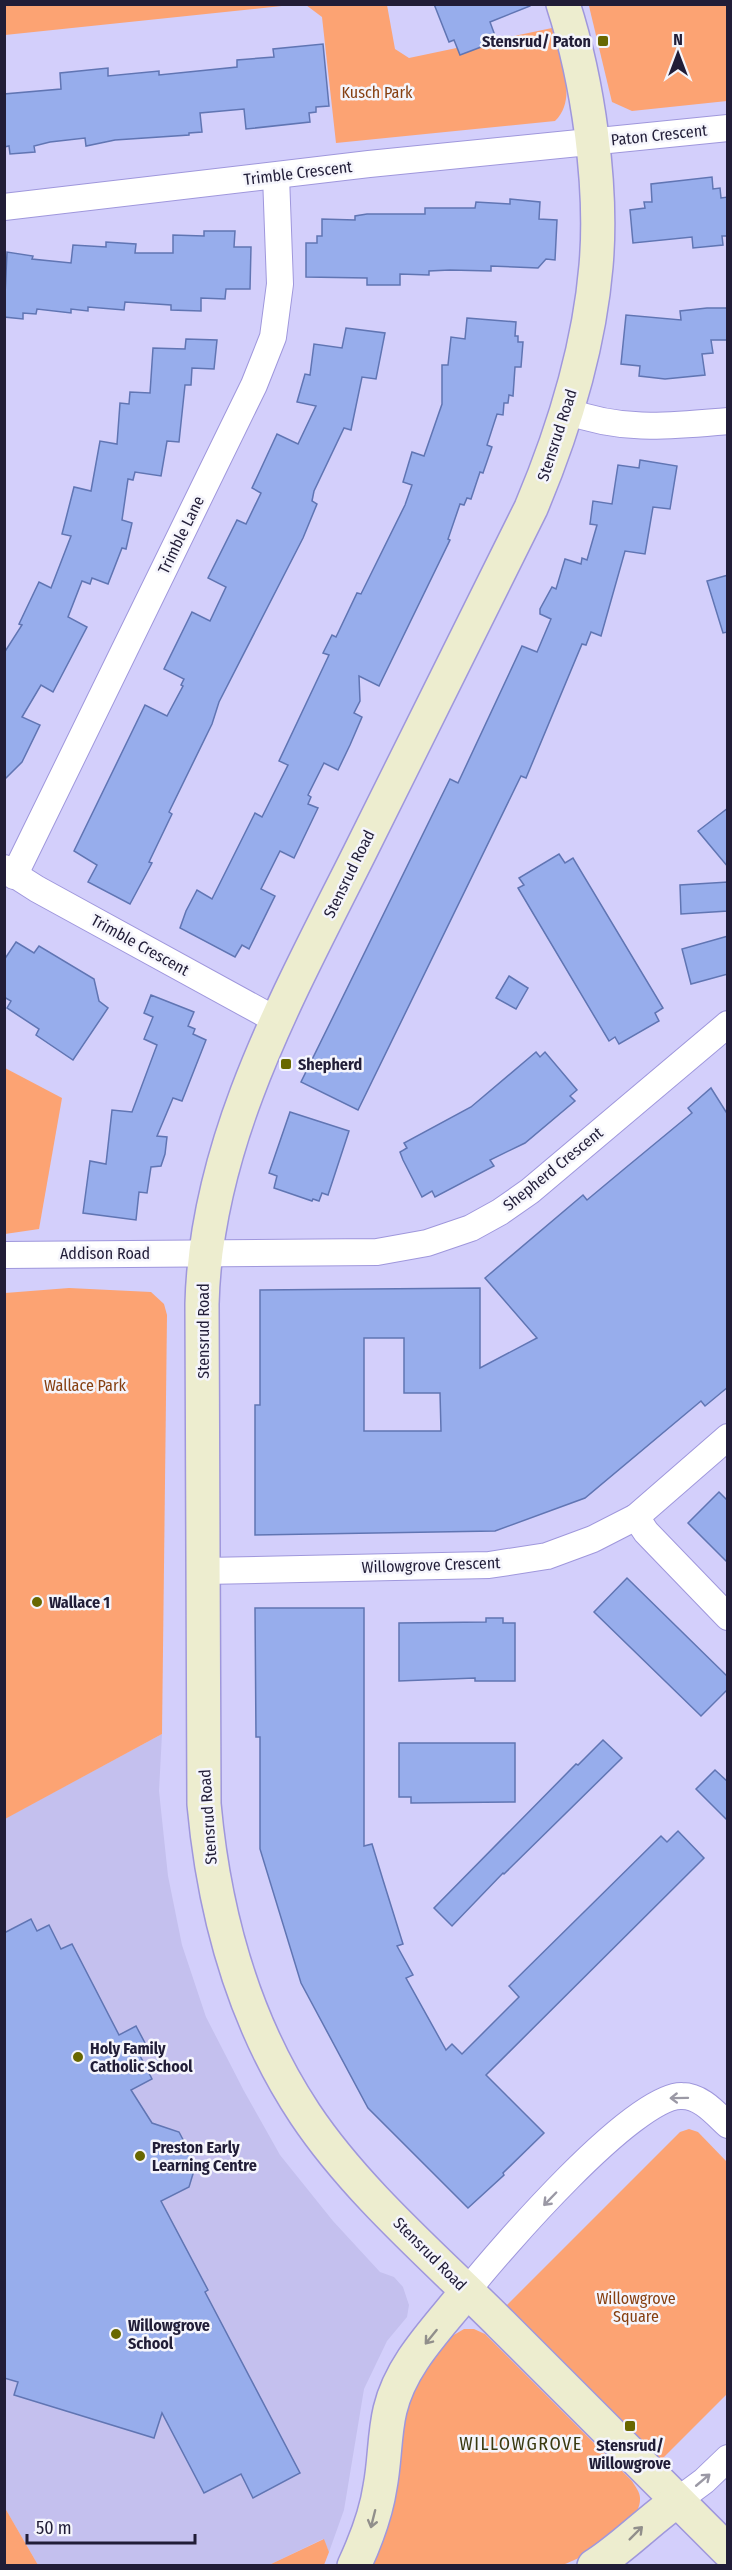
<svg xmlns="http://www.w3.org/2000/svg" width="732" height="2570" viewBox="0 0 732 2570" font-family="'Fira Sans Condensed',sans-serif">
  <style>
    .built { fill: #c4c0ee }
    .green { fill: #fca373 }
    .building { fill: #97adec; stroke: #6075b3; stroke-width: 1.5; fill-rule: evenodd }
    .lines { fill: none; stroke-linecap: round; stroke-linejoin: round }
    .street-casing { stroke: #9f97dc; stroke-width: 28 }
    .secondary-casing { stroke: #9f97dc; stroke-width: 36 }
    .street { stroke: #fff; stroke-width: 26 }
    .secondary { stroke: #ededcf; stroke-width: 33 }
    .oneway { stroke: #9b99a5 }
    .oneway2 { stroke: #918f8b }
    .poi-dot { fill: #686700; stroke: #f5f5fc; stroke-width: 2 }
    .labels { text-anchor: middle; dominant-baseline: central; stroke-width: 5; stroke-linejoin: round; paint-order: stroke }
    .poi-label { font-size: 16px; font-weight: bold; fill: #211d37; stroke: #f5f5fc; text-anchor: start }
    .park-label { font-size: 16px; fill: #863f10; stroke: #f5f5fc }
    .street-label { font-size: 16px; fill: #211d37; stroke: #f5f5fc }
    .neighbourhood-label { font-size: 18px; letter-spacing: 1.5px; fill: #393910; stroke: #f5f5fc }
  </style>
  <rect width="100%" height="100%" fill="#d3cffb"/>
  <polygon class="built" points="162,1734 159,1791 168,1876 182,1945 206,2017 244,2091 280,2155 333,2221 380,2272 394,2277 403,2287 409,2305 407,2317 387,2341 364,2389 344,2510 329,2552 323,2539 269,2565 38,2565 5,2508 4,1819"/>
  <g class="green">
    <polygon points="5,4 291,4 291,5 5,35"/>
    <path d="M306,5H387L395,49L409,58L552,28C559,57 579,98 555,121L336,143L322,17Z"/>
    <polygon points="594,5 727,5 727,101 632,111 612,102 589,6"/>
    <polygon points="5,1068 62,1098 39,1229 5,1234"/>
    <polygon points="69,1288 151,1292 164,1304 167,1315 162,1734 5,1819 5,1293"/>
    <polygon points="689,2129 698,2132 727,2162 727,2394 660,2461 505,2307 680,2132"/>
    <path d="M464,2329H474L485,2334L632,2481C635,2486 640,2492 640,2498C642,2525 584,2558 562,2565L365,2566L407,2395L447,2339Z"/>
    <polygon points="4,2508 5,2508 38,2565 5,2565"/>
    <polygon points="324,2539 329,2552 324,2565 269,2565"/>
  </g>
  <g class="building">
    <polygon points="434,4 530,4 530,6 490,22 497,41 460,55 454,40 449,42"/>
    <polygon points="323,44 329,106 316,107 316,112 309,113 310,122 246,129 244,109 200,113 202,132 189,133 189,135 115,140 86,146 85,138 50,142 34,146 35,152 10,154 9,146 4,147 4,94 61,89 60,73 108,68 108,76 159,71 159,75 237,67 237,60 274,57 273,49"/>
    <polygon points="712,177 713,189 720,188 721,198 728,197 728,236 722,236 723,245 693,248 692,237 633,243 630,210 645,208 644,202 652,202 651,184"/>
    <polygon points="510,199 540,202 539,219 557,220 555,260 546,259 538,268 491,266 491,271 450,270 429,271 429,275 400,274 400,285 367,285 367,278 306,277 306,243 317,243 317,236 322,236 322,219 355,220 355,216 367,214 425,214 425,208 475,208 476,202 510,204"/>
    <polygon points="204,231 235,231 234,247 251,247 250,289 226,289 225,299 201,298 201,311 171,310 171,305 125,302 124,310 88,307 88,311 71,309 71,313 37,309 36,314 23,313 23,319 4,317 7,252 33,256 32,259 71,263 73,245 106,247 106,242 136,244 135,253 173,253 173,235 204,236"/>
    <polygon points="707,308 728,308 728,340 711,340 713,353 702,354 705,375 665,379 639,376 640,366 621,364 626,315 681,320 680,311"/>
    <polygon points="467,318 516,322 515,336 518,336 518,342 523,342 521,367 515,367 513,396 509,395 508,403 504,403 503,415 497,414 487,445 492,447 483,473 480,472 471,499 467,498 464,505 460,504 448,539 450,540 379,686 359,676 360,701 354,713 362,717 350,745 338,770 324,763 308,795 311,797 308,804 318,808 294,858 280,851 261,889 275,896 249,949 242,945 235,957 180,928 186,911 197,890 212,899 255,813 262,817 288,765 279,761 329,655 323,653 332,635 336,637 357,593 361,594 405,505 412,485 403,482 412,452 424,456 442,404 442,365 448,365 451,337 465,339"/>
    <polygon points="346,328 385,333 376,379 362,377 351,430 344,428 314,491 312,501 317,504 303,538 219,702 212,724 169,812 172,814 149,862 152,863 130,904 88,882 97,865 74,851 145,705 167,716 183,686 181,685 184,679 164,669 192,612 210,621 226,587 208,578 237,520 246,524 261,493 252,488 277,434 298,444 316,406 297,402 305,374 310,375 314,344 342,348"/>
    <polygon points="186,339 217,340 214,369 192,368 191,385 185,385 179,442 167,441 161,476 135,472 133,480 128,479 122,520 132,523 126,549 122,548 108,584 92,578 90,584 82,581 68,617 87,627 53,692 41,685 22,717 40,725 22,762 4,780 4,653 22,625 19,624 39,582 51,588 71,536 62,534 74,487 91,491 100,441 117,444 120,403 129,404 130,392 150,393 153,348 185,349"/>
    <polygon points="640,460 677,466 670,509 653,507 645,554 625,551 601,636 591,632 586,645 582,644 526,778 521,776 358,1110 301,1082 450,779 458,783 522,646 537,652 551,619 540,614 540,609 552,587 556,589 565,559 581,564 582,558 587,560 597,525 590,524 593,501 612,504 618,465 639,468"/>
    <polygon points="728,575 728,632 723,633 707,581"/>
    <polygon points="728,808 728,867 698,831"/>
    <polygon points="559,854 565,863 573,858 663,1008 655,1013 659,1021 619,1044 615,1037 609,1041 518,888 524,885 519,878"/>
    <polygon points="728,882 728,911 681,914 680,885"/>
    <polygon points="728,936 728,974 691,984 682,949"/>
    <polygon points="16,942 34,953 39,946 94,979 99,1001 108,1008 73,1060 36,1035 39,1029 7,1008 11,1001 4,997 4,960"/>
    <polygon points="509,976 528,988 516,1009 496,998"/>
    <polygon points="151,995 194,1012 188,1026 195,1029 193,1034 206,1040 182,1101 173,1098 157,1136 167,1137 165,1154 161,1166 151,1167 147,1193 139,1192 136,1220 83,1213 90,1161 106,1164 112,1110 132,1112 157,1045 144,1039 153,1017 144,1013"/>
    <polygon points="536,1052 540,1057 545,1052 577,1090 570,1096 575,1101 525,1143 490,1160 494,1166 435,1197 432,1191 422,1197 403,1160 400,1152 407,1148 404,1143 471,1107"/>
    <path d="M711,1088L728,1115V1387L705,1406L701,1401L585,1498L495,1531L255,1535V1405H260V1290L480,1288V1368L537,1338L485,1278L583,1195L587,1200L623,1170L692,1113L688,1108ZM364,1338H404V1393H440L441,1431H364Z"/>
    <polygon points="290,1112 349,1131 328,1195 322,1193 319,1201 313,1199 312,1201 274,1188 277,1176 269,1173"/>
    <polygon points="719,1492 728,1501 728,1563 688,1523"/>
    <polygon points="627,1578 728,1677 728,1689 701,1716 594,1612"/>
    <polygon points="255,1608 364,1608 364,1846 372,1844 383,1880 403,1944 397,1946 413,1975 406,1978 446,2050 452,2044 462,2054 519,1997 509,1986 661,1836 667,1842 678,1831 704,1858 486,2075 544,2133 503,2173 504,2175 468,2208 368,2108 301,1983 260,1849 260,1737 256,1737"/>
    <polygon points="486,1618 503,1618 503,1623 515,1623 515,1681 475,1681 475,1678 399,1681 399,1623 486,1622"/>
    <polygon points="603,1740 622,1758 504,1874 503,1873 452,1926 434,1908 576,1764 578,1765"/>
    <polygon points="399,1743 515,1743 515,1802 411,1803 411,1797 399,1797"/>
    <polygon points="715,1770 728,1782 728,1821 696,1789"/>
    <polygon points="31,1919 37,1931 49,1925 61,1949 72,1944 119,2035 136,2026 145,2043 136,2048 152,2079 131,2090 152,2123 179,2132 196,2164 189,2187 161,2201 208,2290 205,2292 300,2473 253,2498 241,2474 204,2493 162,2413 154,2438 14,2395 18,2382 4,2378 4,1933"/>
  </g>
  <g class="lines">
    <g class="street-casing">
      <g id="street">
        <polyline points="4,207 369,164 728,128"/>
        <path d="M567,411C623,432 670,426 728,421"/>
        <polyline points="4,868 37,889 276,1020"/>
        <polyline points="14,876 254,385 273,337 280,284 276,176"/>
        <polyline points="4,1255 377,1252 427,1243 471,1228 500,1212 530,1191 728,1024"/>
        <polyline points="636,1517 646,1532 728,1617"/>
        <polyline points="204,1571 489,1565 547,1556 593,1539 636,1517 728,1437"/>
        <path d="M467,2291C499,2251 634,2094 682,2096C701,2096 715,2113 728,2125"/>
        <polyline points="677,2501 704,2481 728,2458"/>
      </g>
    </g>
    <g class="secondary-casing">
      <g id="secondary">
        <path d="M563,4C588,81 603,186 596,266C589,349 563,432 531,508C474,623 416,738 359,854C288,996 206,1141 202,1304L204,1804C214,1913 244,2022 305,2114C357,2192 436,2259 501,2324C577,2399 652,2476 728,2551"/>
        <path d="M354,2566C366,2540 376,2515 380,2487C385,2462 384,2435 390,2410C401,2363 439,2327 467,2291"/>
        <path d="M594,2566C624,2547 648,2521 677,2501"/>
      </g>
    </g>
    <use href="#street" class="street"/>
    <use href="#secondary" class="secondary"/>
  </g>
  <defs><path id="oneway-shaft" d="M-6 0H5M1.5-3L5.5 0L1.5 3" fill="none" stroke-width="1.6" stroke-linecap="round" stroke-linejoin="round" transform="scale(1.5)"/></defs>
  <g class="oneway">
    <use href="#oneway-shaft" transform="translate(679 2098) rotate(179)"/>
    <use href="#oneway-shaft" transform="translate(550 2199) rotate(134)"/>
    <use href="#oneway-shaft" transform="translate(703 2480) rotate(-40)"/>
  </g>
  <g class="oneway2">
    <use href="#oneway-shaft" transform="translate(431 2337) rotate(129)"/>
    <use href="#oneway-shaft" transform="translate(373 2519) rotate(104)"/>
    <use href="#oneway-shaft" transform="translate(636 2533) rotate(-45)"/>
  </g>
  <g class="poi-dot">
    <rect x="597" y="35" width="12" height="12" rx="3"/>
    <rect x="280" y="1058" width="12" height="12" rx="3"/>
    <circle cx="37" cy="1602" r="6"/>
    <circle cx="78" cy="2057" r="6"/>
    <circle cx="140" cy="2156" r="6"/>
    <circle cx="116" cy="2334" r="6"/>
    <rect x="624" y="2420" width="12" height="12" rx="3"/>
  </g>
  <g class="labels">
    <g class="poi-label">
      <text x="591" y="41" text-anchor="end">Stensrud/ Paton</text>
      <text x="298" y="1064">Shepherd</text>
      <text x="49" y="1602">Wallace 1</text>
      <text x="90" y="2048">Holy Family<tspan x="90" dy="18">Catholic School</tspan></text>
      <text x="152" y="2147">Preston Early<tspan x="152" dy="18">Learning Centre</tspan></text>
      <text x="128" y="2325">Willowgrove<tspan x="128" dy="18">School</tspan></text>
      <text x="630" y="2445" text-anchor="middle">Stensrud/<tspan x="630" dy="18">Willowgrove</tspan></text>
    </g>
    <g class="park-label">
      <text x="377" y="92">Kusch Park</text>
      <text x="85" y="1385">Wallace Park</text>
      <text x="636" y="2298">Willowgrove<tspan x="636" dy="18">Square</tspan></text>
    </g>
    <g class="street-label">
      <text transform="translate(659 135) rotate(-6)">Paton Crescent</text>
      <text transform="translate(298 173) rotate(-7)">Trimble Crescent</text>
      <text transform="translate(557 435) rotate(-72)">Stensrud Road</text>
      <text transform="translate(181 535) rotate(-64)">Trimble Lane</text>
      <text transform="translate(349 874) rotate(-64)">Stensrud Road</text>
      <text transform="translate(140 945) rotate(29)">Trimble Crescent</text>
      <text transform="translate(553 1169) rotate(-39)">Shepherd Crescent</text>
      <text x="105" y="1253">Addison Road</text>
      <text transform="translate(203 1331) rotate(-90)">Stensrud Road</text>
      <text transform="translate(431 1565) rotate(-2)">Willowgrove Crescent</text>
      <text transform="translate(208 1817) rotate(-94)">Stensrud Road</text>
      <text transform="translate(430 2254) rotate(45)">Stensrud Road</text>
    </g>
    <g class="neighbourhood-label">
      <text x="521" y="2444">WILLOWGROVE</text>
    </g>
  </g>
  <rect width="732" height="2570" fill="none" stroke="#211d37" stroke-width="12"/>
  <g transform="translate(678 54)" stroke="#f5f5fc" stroke-width="4.5" paint-order="stroke">
  <path d="M0-4.5L10 22L0 15L-10 22Z" fill="#211d37"/>
  <text y="-9" font-size="16" font-weight="bold" text-anchor="middle" fill="#211d37">N</text>
  </g>
  <path d="M27 2534v9h168v-9" fill="none" stroke="#211d37" stroke-width="3"/>
  <text x="36" y="2534" font-size="18" fill="#211d37" stroke="#f5f5fc" stroke-width="4.5" paint-order="stroke">50 m</text>
</svg>
